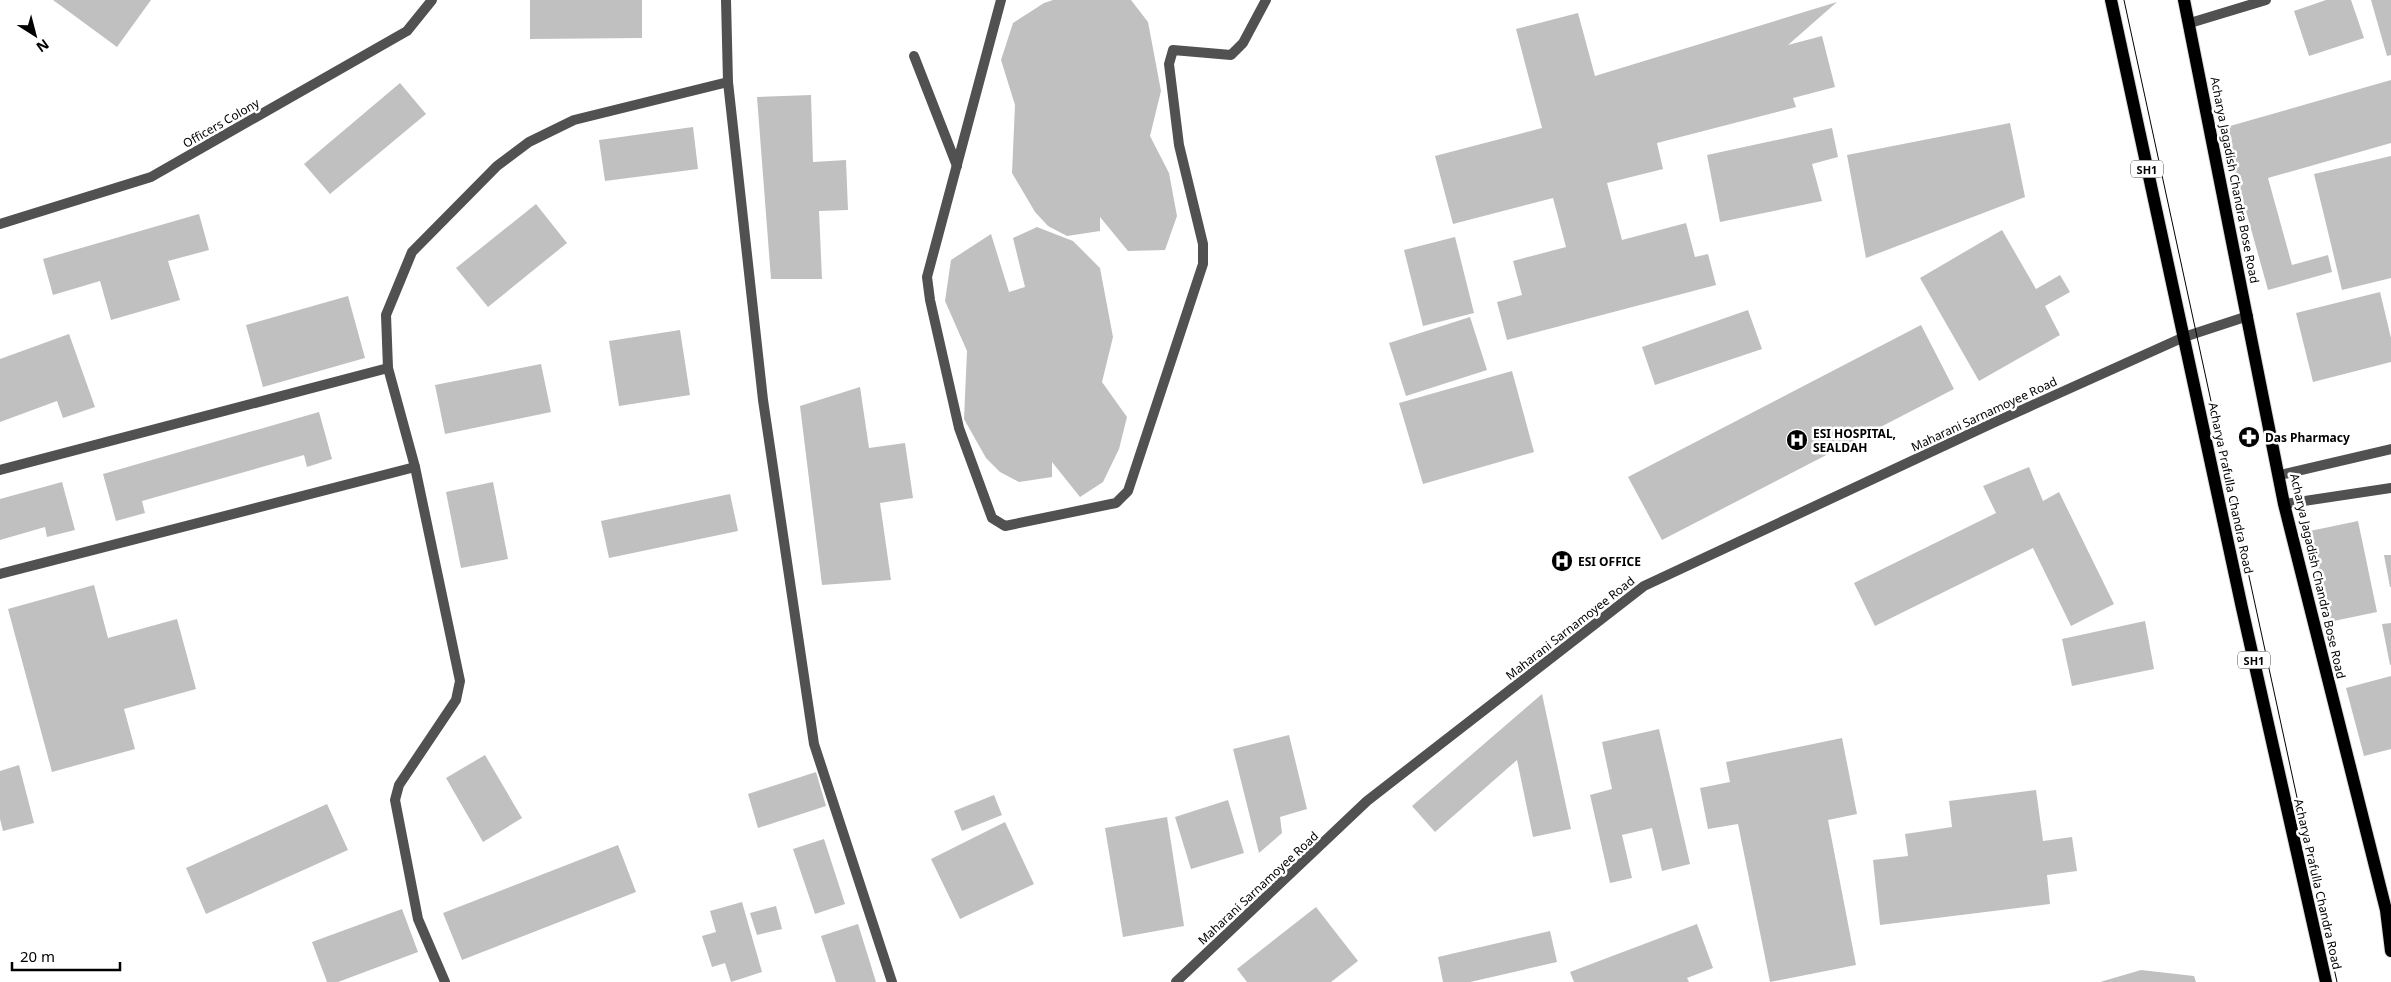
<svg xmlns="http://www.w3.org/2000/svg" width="2391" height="982" viewBox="0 0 2391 982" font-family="'Noto Sans',sans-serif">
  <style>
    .building { fill: #c0c0c0 }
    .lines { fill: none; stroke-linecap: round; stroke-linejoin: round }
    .primary-casing { stroke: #dbdbdb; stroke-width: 14 }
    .service { stroke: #515151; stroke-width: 10 }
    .minor { stroke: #515151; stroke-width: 10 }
    .tertiary { stroke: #515151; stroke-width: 10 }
    .primary { stroke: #000; stroke-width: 12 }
    .tram { stroke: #000; stroke-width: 1 }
    .labels { text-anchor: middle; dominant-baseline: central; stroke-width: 5; stroke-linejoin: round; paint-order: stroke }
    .shield { fill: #fff; stroke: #4c4c4c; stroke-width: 1 }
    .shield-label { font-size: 11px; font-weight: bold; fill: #000 }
    .street-label { font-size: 12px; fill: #000; stroke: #fff }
    .poi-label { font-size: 12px; font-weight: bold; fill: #000; stroke: #fff; text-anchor: start }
  </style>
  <rect width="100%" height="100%" fill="#fff"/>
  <g class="building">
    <polygon points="53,0 151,0 117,47"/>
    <polygon points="530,0 642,0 642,38 530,39"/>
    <polygon points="1053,0 1131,0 1148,22 1161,91 1150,136 1169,173 1177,216 1165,250 1128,251 1100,217 1100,231 1067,236 1048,226 1035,212 1012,173 1015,105 1001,60 1013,23 1044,3"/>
    <polygon points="2326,0 2351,0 2364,38 2309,56 2294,11"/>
    <polygon points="2371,0 2391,0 2391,55 2387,56"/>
    <polygon points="1837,2 1788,45 1822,36 1835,87 1793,98 1796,107 1657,143 1663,169 1607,183 1622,240 1686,223 1695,257 1708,254 1716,285 1507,340 1497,302 1522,295 1513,261 1566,247 1553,198 1453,224 1435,156 1542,128 1516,29 1578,13 1595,76"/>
    <polygon points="2391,80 2391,143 2268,178 2292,265 2328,255 2332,272 2268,290 2223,128"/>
    <polygon points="400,83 426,114 330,194 304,164"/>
    <polygon points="811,95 813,162 846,160 848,210 819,211 822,279 771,279 757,97"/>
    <polygon points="2010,123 2025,197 1866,258 1847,155"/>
    <polygon points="693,127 698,169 605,181 599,140"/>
    <polygon points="1832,128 1838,157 1812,164 1822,201 1720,222 1707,155"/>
    <polygon points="2391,156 2391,278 2342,290 2314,174"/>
    <polygon points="536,204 567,243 488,307 456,268"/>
    <polygon points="199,214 209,250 168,261 180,300 111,320 100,281 53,295 43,259"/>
    <polygon points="1037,227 1073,241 1100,268 1113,337 1102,382 1127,417 1119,449 1103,482 1080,497 1052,462 1052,477 1019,482 1000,472 986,458 964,419 967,351 945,301 951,260 991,234 1009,292 1025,287 1013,238"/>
    <polygon points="2002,230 2036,289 2060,275 2070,292 2045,306 2060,335 1979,381 1920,278"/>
    <polygon points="1455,237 1474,313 1423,326 1404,250"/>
    <polygon points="2380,292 2391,338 2391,362 2313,382 2296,313"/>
    <polygon points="348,296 365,358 263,387 246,325"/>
    <polygon points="1748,310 1762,349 1655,385 1642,347"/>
    <polygon points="1470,317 1487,370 1406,396 1389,343"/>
    <polygon points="1921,325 1954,389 1662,540 1628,477"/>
    <polygon points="680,330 690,395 619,406 609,341"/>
    <polygon points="69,334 95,407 63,418 57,401 0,422 0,359"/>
    <polygon points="541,364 551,412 445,434 435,385"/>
    <polygon points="1512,371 1534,452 1423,484 1399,403"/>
    <polygon points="860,387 869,448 905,443 913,498 880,503 891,580 822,585 800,406"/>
    <polygon points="319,412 332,459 307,467 304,455 142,501 145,513 116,521 103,474"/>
    <polygon points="2029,467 2043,501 2059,492 2114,604 2071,626 2033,548 1875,626 1854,583 1996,513 1983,486"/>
    <polygon points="62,482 75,530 47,537 45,527 0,540 0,499"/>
    <polygon points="493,482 508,559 461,568 446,492"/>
    <polygon points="730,494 738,531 609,558 601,521"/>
    <polygon points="2358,521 2377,612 2324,623 2305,532"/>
    <polygon points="2384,555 2391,555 2391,587 2390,587"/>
    <polygon points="94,585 108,638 177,619 196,689 124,709 135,749 52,772 8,609"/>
    <polygon points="2145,621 2154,669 2072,686 2062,639"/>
    <polygon points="2391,623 2391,665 2390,665 2382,624"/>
    <polygon points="2391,676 2391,749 2364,756 2346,688"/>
    <polygon points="1542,694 1571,829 1533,837 1517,760 1435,832 1412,806"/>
    <polygon points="1659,729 1690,864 1662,871 1652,828 1622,835 1632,878 1610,883 1590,795 1612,789 1602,742"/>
    <polygon points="1289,735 1307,809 1280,817 1282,833 1259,853 1233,749"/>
    <polygon points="1842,738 1857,814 1828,820 1856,965 1770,982 1738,824 1708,829 1700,788 1730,782 1726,762"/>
    <polygon points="485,755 522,818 483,842 446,778"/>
    <polygon points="19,765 34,823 3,831 0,819 0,771"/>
    <polygon points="816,772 826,806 758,828 748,794"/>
    <polygon points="2036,790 2043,841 2072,837 2077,871 2047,875 2050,904 1880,925 1873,860 1908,856 1905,834 1952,827 1949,801"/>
    <polygon points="994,795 1002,815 962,831 954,811"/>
    <polygon points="1228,800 1244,853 1191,869 1175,817"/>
    <polygon points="327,804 348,850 206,914 186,868"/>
    <polygon points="1167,817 1184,926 1123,937 1105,828"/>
    <polygon points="1005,822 1034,884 960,919 931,859"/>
    <polygon points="824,839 845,904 815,914 793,849"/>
    <polygon points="618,845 636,892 462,960 443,913"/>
    <polygon points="742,902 762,972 731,982 725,963 712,967 702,936 716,932 710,911"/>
    <polygon points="776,906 782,929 757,935 750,913"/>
    <polygon points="1316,907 1358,961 1331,982 1247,982 1237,969"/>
    <polygon points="402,909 418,952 338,982 327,982 312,942"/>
    <polygon points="858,924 876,982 836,982 821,936"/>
    <polygon points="1697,924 1713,968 1687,978 1689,982 1574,982 1570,972"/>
    <polygon points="1550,931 1557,962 1470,982 1443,982 1438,957"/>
    <polygon points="2141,970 2194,976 2196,982 2100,982"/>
  </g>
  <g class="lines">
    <g class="primary-casing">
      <g id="primary">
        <polyline points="2111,0 2242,608 2326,982"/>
        <polyline points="2184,0 2284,504 2386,910 2391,951"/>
      </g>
    </g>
    <g class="service">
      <polyline points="1001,0 927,277 930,300 959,428 992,518 1005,526 1116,503 1128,491 1203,264 1203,244 1179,145 1169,64 1173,50 1231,55 1243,43 1266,0"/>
      <polyline points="914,56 957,166"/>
      <polyline points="2280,475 2391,449"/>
    </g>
    <g class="minor">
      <polyline points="2190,23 2266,0"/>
      <polyline points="728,82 763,400 814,744 892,982"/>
      <polyline points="0,224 151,177 407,31 432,0"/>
      <polyline points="0,470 388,368"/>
      <polyline points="0,574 415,467"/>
      <polyline points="445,982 418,919 395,800 399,785 456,700 460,681 415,467 388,368 386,315 412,252 497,166 529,142 574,120 728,82 726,0"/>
    </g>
    <g class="tertiary">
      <polyline points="2284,504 2391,488"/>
      <polyline points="1176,982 1367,801 1644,586 1995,422 2184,337 2248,316"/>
    </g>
    <use href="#primary" class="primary"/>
    <g class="tram">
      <polyline points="2111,0 2324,982"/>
      <polyline points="2124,0 2337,982"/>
    </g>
  </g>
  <defs>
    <g id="pharmacy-disc" transform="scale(1.125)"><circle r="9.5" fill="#000" stroke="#fff"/><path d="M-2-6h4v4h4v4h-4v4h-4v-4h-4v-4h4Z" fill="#fff"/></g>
    <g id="hospital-disc" transform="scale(1.125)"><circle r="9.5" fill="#000" stroke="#fff"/><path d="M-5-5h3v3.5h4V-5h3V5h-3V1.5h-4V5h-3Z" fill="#fff"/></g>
  </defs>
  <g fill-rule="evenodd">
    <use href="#pharmacy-disc" x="2249" y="437"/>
    <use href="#hospital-disc" x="1797" y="440"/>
    <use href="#hospital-disc" x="1562" y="561"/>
  </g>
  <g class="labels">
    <g class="shield">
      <rect x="2131" y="160.5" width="32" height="17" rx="4"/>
      <rect x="2238" y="651.5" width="32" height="17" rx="4"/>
    </g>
    <g class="shield-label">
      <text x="2147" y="169">SH1</text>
      <text x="2254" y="660">SH1</text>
    </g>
    <g class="street-label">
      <text transform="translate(221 123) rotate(-30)">Officers Colony</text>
      <text transform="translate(2235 180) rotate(79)">Acharya Jagadish Chandra Bose Road</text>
      <text transform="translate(1984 414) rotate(-25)">Maharani Sarnamoyee Road</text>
      <text transform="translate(2231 488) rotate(78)">Acharya Prafulla Chandra Road</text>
      <text transform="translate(2318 576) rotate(77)">Acharya Jagadish Chandra Bose Road</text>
      <text transform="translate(1570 628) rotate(-38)">Maharani Sarnamoyee Road</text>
      <text transform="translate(2318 884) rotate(77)">Acharya Prafulla Chandra Road</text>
      <text transform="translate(1258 888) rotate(-43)">Maharani Sarnamoyee Road</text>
    </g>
    <g class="poi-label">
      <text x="1813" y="433">ESI HOSPITAL,<tspan x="1813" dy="14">SEALDAH</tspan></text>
      <text x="2265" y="437">Das Pharmacy</text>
      <text x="1578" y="561">ESI OFFICE</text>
    </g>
  </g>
  <g transform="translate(35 35) rotate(144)" stroke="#ffffff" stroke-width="4" paint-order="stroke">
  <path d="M0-4L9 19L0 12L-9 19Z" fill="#000000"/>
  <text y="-8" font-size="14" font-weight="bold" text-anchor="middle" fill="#000000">N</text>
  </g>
  <path d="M12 962v8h108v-8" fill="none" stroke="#000000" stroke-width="2.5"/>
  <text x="20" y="962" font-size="15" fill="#000000" stroke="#ffffff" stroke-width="4" paint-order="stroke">20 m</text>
</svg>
